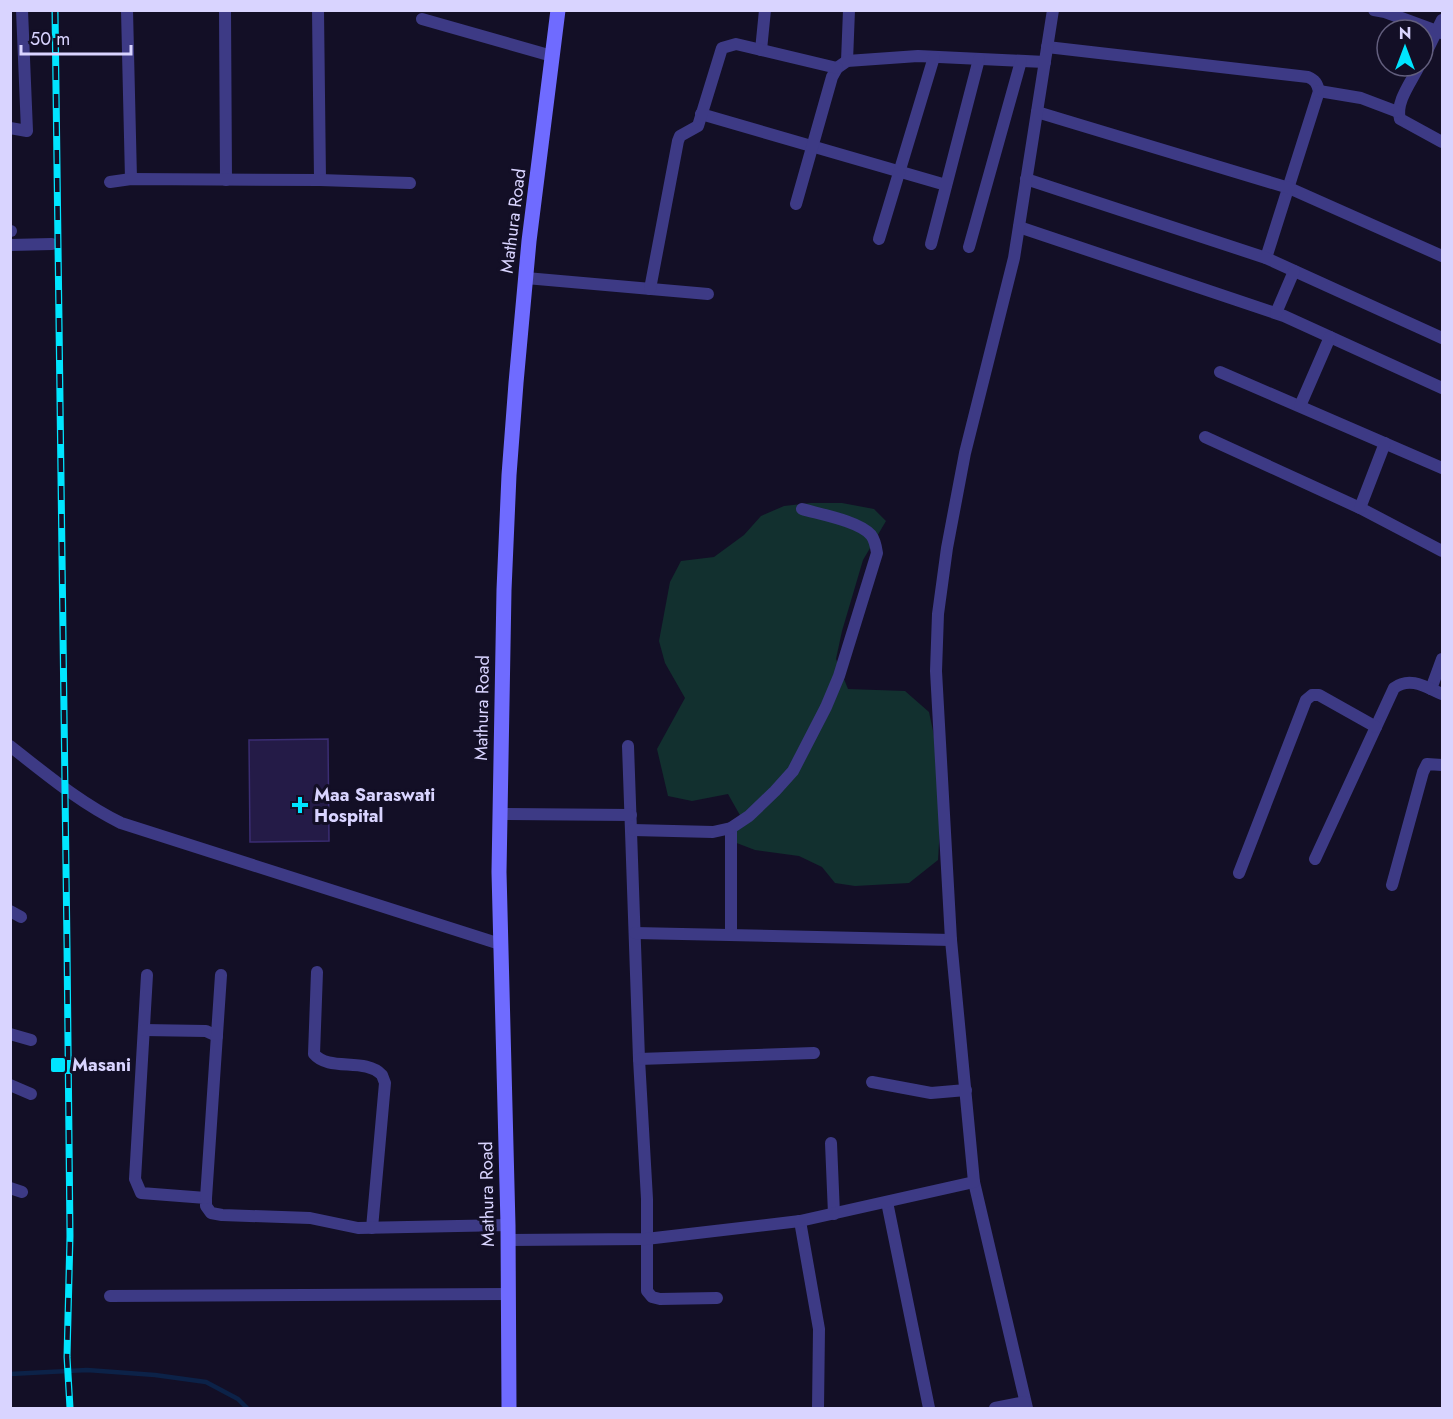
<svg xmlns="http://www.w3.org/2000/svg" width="1453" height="1419" viewBox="0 0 1453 1419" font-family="Jost,sans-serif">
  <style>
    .green { fill: #12302f }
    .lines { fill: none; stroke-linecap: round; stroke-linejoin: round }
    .stream { stroke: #0c2248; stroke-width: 4.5 }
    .building { fill: #241b47; stroke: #3b2d73; stroke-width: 1.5 }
    .street { stroke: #3d3a85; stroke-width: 12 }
    .secondary { stroke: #6f6bff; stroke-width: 15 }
    .rail-casing { stroke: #00e5ff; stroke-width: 7 }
    .rail { stroke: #130f26; stroke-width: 4.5; stroke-dasharray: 14; stroke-linecap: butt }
    .poi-dot { fill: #00e5ff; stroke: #130f26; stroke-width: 2 }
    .labels { text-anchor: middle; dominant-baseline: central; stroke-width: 6; stroke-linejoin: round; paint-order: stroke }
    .street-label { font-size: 18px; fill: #d9d4ff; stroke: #130f26 }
    .poi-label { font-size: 18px; font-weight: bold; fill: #d9d4ff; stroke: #130f26; text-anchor: start }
  </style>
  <rect width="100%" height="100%" fill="#130f26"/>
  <polygon class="green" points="811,503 842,503 874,509 886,521 863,560 842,631 836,659 848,689 905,691 929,712 943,778 938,860 909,883 855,886 835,883 822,867 799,856 755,850 734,842 741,817 728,794 692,801 668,796 657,749 685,698 665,663 659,641 670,582 681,561 714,557 744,535 761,516 784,506"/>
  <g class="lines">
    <polyline class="stream" points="10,1374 87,1370 155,1375 206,1382 238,1399 247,1408"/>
  </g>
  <polygon class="building" points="328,739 329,841 250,842 249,740"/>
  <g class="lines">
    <g class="street">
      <polyline points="127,10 131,179"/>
      <polyline points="225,10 226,180"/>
      <polyline points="318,10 320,180"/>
      <polyline points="1374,10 1385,12 1442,33"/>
      <polyline points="422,19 552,56"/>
      <path d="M1047,47L1308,77C1315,80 1317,83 1319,91L1266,258"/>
      <polyline points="761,50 765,10"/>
      <polyline points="1423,59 1442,20"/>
      <polyline points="847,61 849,10"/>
      <path d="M1419,66C1412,81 1395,102 1400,119L1442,142"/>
      <polyline points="1319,91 1361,98 1398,112"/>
      <polyline points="1037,112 1289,188 1442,256"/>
      <polyline points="701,114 946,185"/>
      <polyline points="10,128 27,131 22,10"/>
      <polyline points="1026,179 1266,258 1442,338"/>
      <polyline points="110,182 131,179 320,180 410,183"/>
      <polyline points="796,204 832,77 837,68 847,61 918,56 1045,62"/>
      <polyline points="1019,227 1284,316 1442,388"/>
      <polyline points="10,231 11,231"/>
      <polyline points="879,239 934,57"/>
      <polyline points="931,244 979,59"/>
      <polyline points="10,245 52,244"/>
      <polyline points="969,247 1021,61"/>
      <polyline points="526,278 708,294"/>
      <polyline points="650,289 678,141 680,136 698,126 722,48 736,44 837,68"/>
      <polyline points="1276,313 1294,271"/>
      <polyline points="1220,372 1442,468"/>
      <polyline points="1300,406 1330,337"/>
      <polyline points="1205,437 1360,508 1442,551"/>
      <polyline points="1360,508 1385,443"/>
      <polyline points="1431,689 1442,659"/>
      <path d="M10,746C46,774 80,803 121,823L500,944"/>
      <polyline points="628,746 639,1059 647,1199 647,1291 652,1297 660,1299 717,1298"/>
      <polyline points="500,814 631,815"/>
      <polyline points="731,828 731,935"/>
      <path d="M633,830L713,832L731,828L749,816L775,791L793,771L826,707L839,676L877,553C876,546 875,540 871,535C859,521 819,514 802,509"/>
      <path d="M1315,859L1394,688C1410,676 1426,687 1442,694"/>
      <polyline points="1239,873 1306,700 1312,695 1319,695 1376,727"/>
      <polyline points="1392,885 1423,772 1427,764 1442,765"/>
      <polyline points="10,911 21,917"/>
      <polyline points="635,933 951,940"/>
      <path d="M317,972L314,1054C329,1072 365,1057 382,1075L385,1083L372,1228"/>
      <polyline points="147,975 135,1179 141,1193 206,1198 206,1206 211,1213 222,1215 310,1218 358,1228 508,1225"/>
      <polyline points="144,1030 206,1031 217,1036"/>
      <polyline points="10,1034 31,1040"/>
      <polyline points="639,1059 814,1053"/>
      <polyline points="872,1082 931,1093 966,1090"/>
      <polyline points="10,1085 31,1094"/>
      <polyline points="831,1143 834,1214"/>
      <polyline points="974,1182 1027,1408"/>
      <polyline points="10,1188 22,1192"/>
      <polyline points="206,1198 221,975"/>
      <polyline points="887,1202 929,1408"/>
      <polyline points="800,1221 819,1329 818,1408"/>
      <polyline points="508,1240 646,1239 800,1221 974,1182 951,940 936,671 938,614 947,548 965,453 1014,258 1053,10"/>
      <polyline points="110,1296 508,1294"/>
      <polyline points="995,1408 1025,1402"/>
    </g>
    <polyline class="secondary" points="509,1408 508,1225 499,872 504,590 509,475 516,383 529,241 558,10"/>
    <g class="rail-casing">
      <polyline id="rail" points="55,10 67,946 70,1236 67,1357 70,1408"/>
    </g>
    <use href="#rail" class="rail"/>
  </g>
  <g class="poi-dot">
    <path d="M297 796h6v6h6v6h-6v6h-6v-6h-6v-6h6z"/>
    <rect x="50" y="1057" width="16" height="16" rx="3"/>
  </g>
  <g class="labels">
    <g class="street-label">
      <text transform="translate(513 221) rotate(-83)">Mathura Road</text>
      <text transform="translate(482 708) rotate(-89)">Mathura Road</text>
      <text transform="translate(487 1194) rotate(-91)">Mathura Road</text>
    </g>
    <g class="poi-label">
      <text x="314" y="795">Maa Saraswati<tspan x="314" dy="21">Hospital</tspan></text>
      <text x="72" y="1065">Masani</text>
    </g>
  </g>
  <rect width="1453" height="1419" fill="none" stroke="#d9d4ff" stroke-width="24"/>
  <g transform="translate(1405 48)"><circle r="28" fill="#130f26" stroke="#625e7d" stroke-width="1.5"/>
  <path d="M0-4.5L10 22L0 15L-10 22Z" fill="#00e5ff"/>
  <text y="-9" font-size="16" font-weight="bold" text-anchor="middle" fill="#d9d4ff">N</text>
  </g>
  <path d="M21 45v9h110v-9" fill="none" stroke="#d9d4ff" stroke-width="3"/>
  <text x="30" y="45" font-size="18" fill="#d9d4ff" stroke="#130f26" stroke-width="4.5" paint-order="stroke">50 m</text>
</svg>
